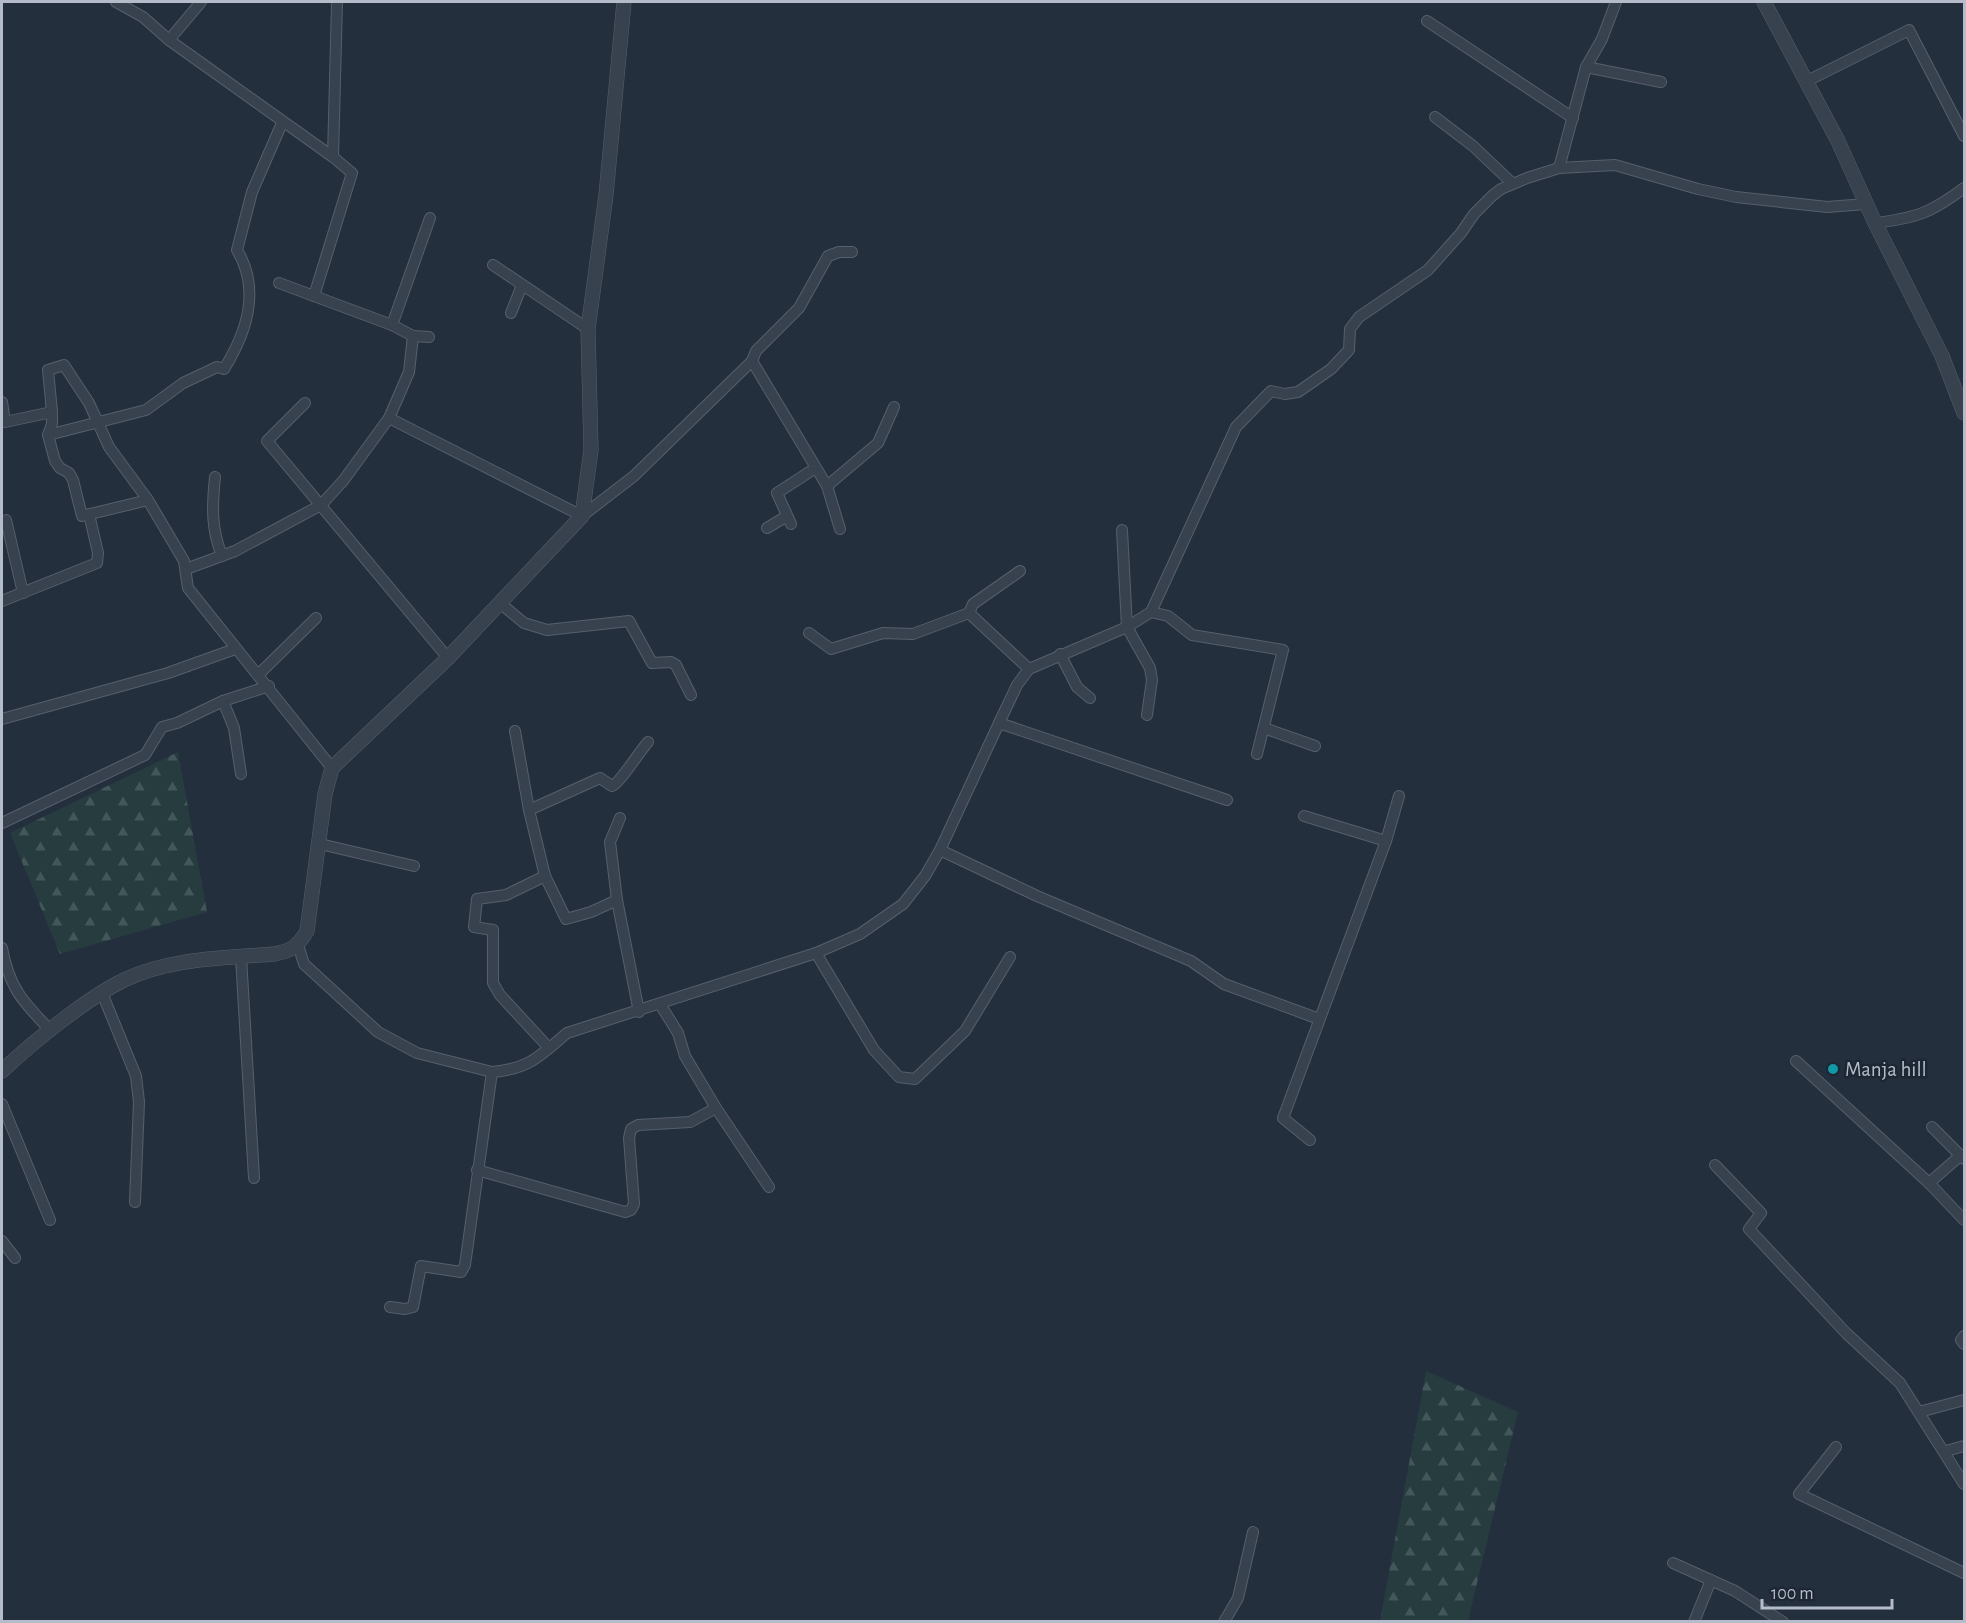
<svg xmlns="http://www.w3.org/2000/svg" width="1966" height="1623" viewBox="0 0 1966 1623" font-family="'Alegreya Sans',sans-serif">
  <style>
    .forest { fill: url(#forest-firs) }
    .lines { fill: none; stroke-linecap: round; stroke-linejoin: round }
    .minor-casing { stroke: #565f6c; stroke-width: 12 }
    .tertiary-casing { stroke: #565f6c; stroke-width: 15 }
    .minor { stroke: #38414e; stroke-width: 10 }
    .tertiary { stroke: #38414e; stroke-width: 14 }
    .culture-dot { fill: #0f9aa8; stroke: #1d2633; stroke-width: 2 }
    .labels { text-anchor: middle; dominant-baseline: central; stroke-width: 5; stroke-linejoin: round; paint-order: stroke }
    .poi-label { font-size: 21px; fill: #b4bcc9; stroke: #1d2633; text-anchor: start }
  </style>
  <defs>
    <pattern id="forest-firs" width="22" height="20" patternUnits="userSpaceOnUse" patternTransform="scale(1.5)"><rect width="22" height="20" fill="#263c3f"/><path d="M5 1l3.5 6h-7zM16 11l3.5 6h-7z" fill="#435659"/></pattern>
  </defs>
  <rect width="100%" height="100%" fill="#242f3e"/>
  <g class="forest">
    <polygon points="178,752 207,912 60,954 10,833"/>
    <polygon points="1426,1371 1518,1412 1468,1621 1380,1621"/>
  </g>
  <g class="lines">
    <g class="minor-casing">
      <g id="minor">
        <polyline points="116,2 143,17 169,40 333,157 352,173 314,296"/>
        <polyline points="1427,21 1573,118"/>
        <polyline points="169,40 201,2"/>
        <polyline points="1586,67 1661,82"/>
        <polyline points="1807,81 1909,30 1964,136"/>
        <polyline points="1435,117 1473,146 1512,183"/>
        <polyline points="333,157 337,2"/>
        <polyline points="1559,168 1586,67 1602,39 1616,2"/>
        <path d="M1875,223C1916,218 1931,213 1964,188"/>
        <polyline points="493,265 588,329"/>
        <polyline points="279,283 392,325 413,336 429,337"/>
        <polyline points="511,313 522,285"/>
        <polyline points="392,325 430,218"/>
        <polyline points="752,361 827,486 840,529"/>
        <polyline points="2,402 5,422 52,412"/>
        <polyline points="305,403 267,441 448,658"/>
        <polyline points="389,418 582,516 634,476 752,361 756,351 799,308 828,256 839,252 852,252"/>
        <path d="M48,435L146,410L183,383L217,367L224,369C247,332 261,290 237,250L252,192L282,123"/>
        <path d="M215,477C212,506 211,528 222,556"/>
        <polyline points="827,486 878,443 894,407"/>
        <polyline points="148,500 82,516 73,480 69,473 60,468 55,461 48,435 52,424 52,412 48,370 64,365 89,403 109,447 148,500 184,561 188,588 332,768"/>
        <polyline points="6,520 23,593"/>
        <polyline points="791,524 777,493 814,469"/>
        <polyline points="767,528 787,516"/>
        <polyline points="1122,530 1127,627 1150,668 1152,680 1147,715"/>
        <polyline points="186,569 235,551 321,505 343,481 389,418 409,372 413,336"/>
        <polyline points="2,601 97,563 98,553 89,514"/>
        <polyline points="500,603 524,623 547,630 629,621 652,663 671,662 676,665 691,695"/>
        <polyline points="1151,612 1168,616 1192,635 1283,650 1257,754"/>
        <polyline points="969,613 1029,669"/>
        <polyline points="809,633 831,649 883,633 913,634 969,613 973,604 1020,571"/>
        <polyline points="1060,654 1077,687 1090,698"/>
        <polyline points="258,675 316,618"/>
        <polyline points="223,701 234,728 241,774"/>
        <polyline points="2,719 168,673 235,649"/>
        <polyline points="999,723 1227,800"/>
        <polyline points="1264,728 1315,746"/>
        <polyline points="515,731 529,810 545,876 566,919 591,912 617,900"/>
        <path d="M529,810L600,778L612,786C620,783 639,752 648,742"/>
        <polyline points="1304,816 1386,841"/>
        <polyline points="620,818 610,842 617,900 639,1012"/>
        <polyline points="2,823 145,755 162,727 177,723 223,701 269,686"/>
        <polyline points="320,844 414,866"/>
        <polyline points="940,850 1037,896 1191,961 1224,984 1319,1019"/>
        <polyline points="545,876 506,895 477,899 474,927 493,930 493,983 500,995 549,1048"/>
        <polyline points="298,945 304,964 378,1032 417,1053 492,1072 465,1265 461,1272 421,1266 413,1307 405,1309 390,1307"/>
        <path d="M2,948C9,988 24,1003 51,1031"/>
        <polyline points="816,953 874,1050 899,1077 915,1079 965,1031 1010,957"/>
        <polyline points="241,957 254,1178"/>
        <polyline points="102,993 136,1076 139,1102 135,1202"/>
        <polyline points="660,1004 678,1033 685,1056 716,1108 769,1187"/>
        <polyline points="1796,1061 1929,1183 1964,1220"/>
        <path d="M492,1072C529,1069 540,1056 567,1033L816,953L860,934L903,904L925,876L940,850L999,723L1017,685L1029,669L1127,627L1151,612L1236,427L1271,391L1285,394L1298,392L1331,369L1349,350L1350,329L1359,317L1428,270L1461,233L1474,214L1492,196L1501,189L1527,178L1559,168L1615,165L1698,189L1736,197L1827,207L1866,204"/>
        <polyline points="2,1104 50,1220"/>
        <polyline points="1932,1127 1964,1159"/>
        <polyline points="1310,1140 1283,1118 1386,841 1399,796"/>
        <polyline points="1715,1165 1761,1213 1749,1229 1846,1333 1900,1383 1964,1484"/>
        <polyline points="477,1170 625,1212 631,1210 634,1204 629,1138 631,1129 638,1125 690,1122 716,1108"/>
        <polyline points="1929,1183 1961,1155"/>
        <polyline points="2,1241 15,1258"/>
        <polyline points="1964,1336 1961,1340 1964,1344"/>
        <polyline points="1919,1412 1964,1400"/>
        <polyline points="1836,1447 1799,1494 1964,1573"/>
        <polyline points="1946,1451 1964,1446"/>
        <polyline points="1673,1563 1735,1591 1783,1622"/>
        <polyline points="1224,1622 1238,1598 1253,1532"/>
        <polyline points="1694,1622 1711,1580"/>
      </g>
    </g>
    <g class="tertiary-casing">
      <g id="tertiary">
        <polyline points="1764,2 1838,141 1875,223 1942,356 1964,413"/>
        <path d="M2,1071C33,1042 87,998 124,980C169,958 225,958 274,954C292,951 298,946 307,931L325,794L332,768L448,658L582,516L591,450L588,329L606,195L624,2"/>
      </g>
    </g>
    <use href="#minor" class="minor"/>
    <use href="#tertiary" class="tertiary"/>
  </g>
  <circle class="culture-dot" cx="1833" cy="1069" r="6"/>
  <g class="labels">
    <g class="poi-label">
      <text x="1845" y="1069">Manja hill</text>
    </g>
  </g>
  <rect width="1966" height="1623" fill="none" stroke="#b4bcc9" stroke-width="6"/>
  <path d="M1762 1599v9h130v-9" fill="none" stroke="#b4bcc9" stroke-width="3"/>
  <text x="1771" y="1599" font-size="18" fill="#b4bcc9" stroke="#1d2633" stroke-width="4.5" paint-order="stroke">100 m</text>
</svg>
